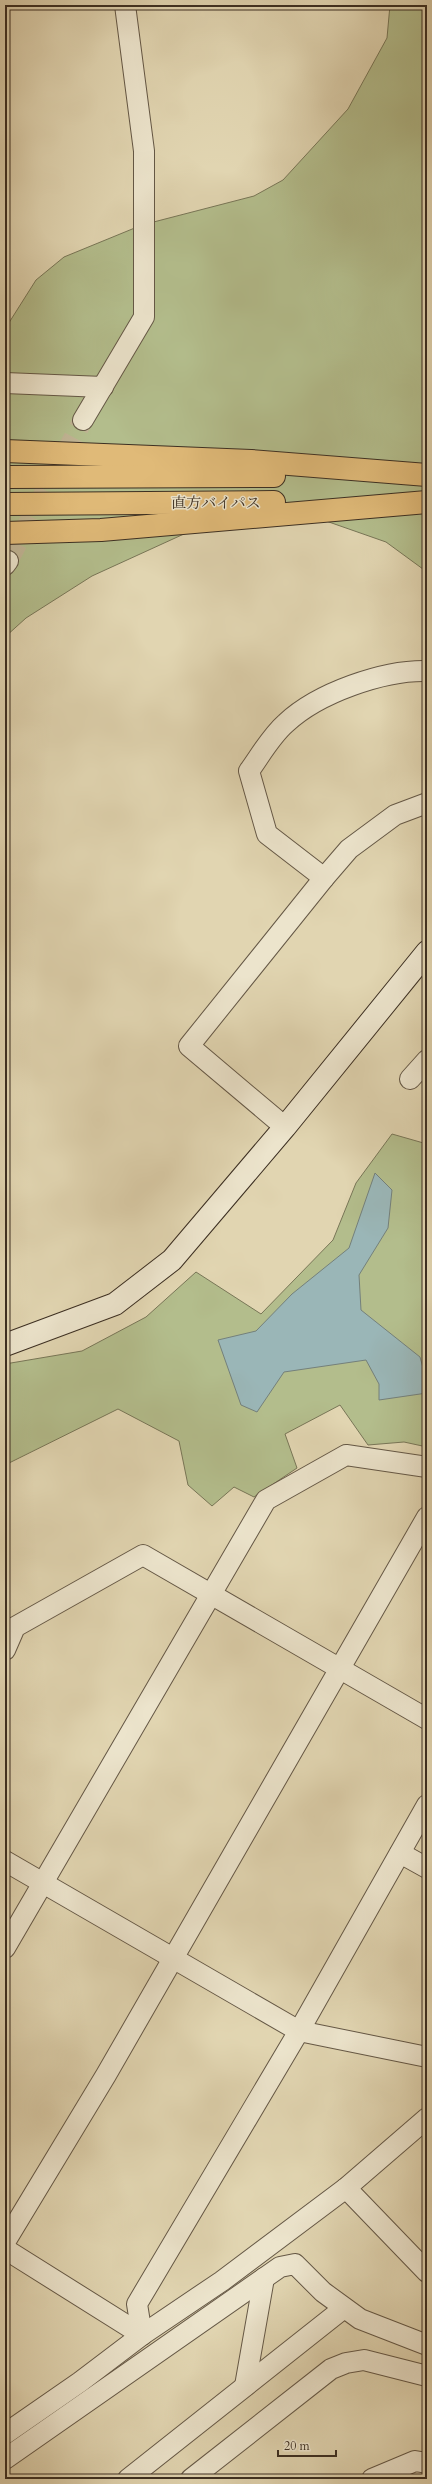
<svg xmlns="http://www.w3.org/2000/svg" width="432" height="2484" viewBox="0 0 432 2484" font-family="Cardo,'Noto Serif JP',serif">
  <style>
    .green { fill: #b3bd8c; stroke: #787657 }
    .water { fill: #9ab6b7; stroke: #74807b }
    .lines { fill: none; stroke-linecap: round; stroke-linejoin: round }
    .street-tunnel { stroke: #c0b494; stroke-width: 20; stroke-dasharray: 20 10; stroke-linecap: butt }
    .street-casing { stroke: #655846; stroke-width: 22 }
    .secondary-casing { stroke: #3c2f22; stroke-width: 24 }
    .highway-casing { stroke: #3c2f22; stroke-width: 24 }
    .street { stroke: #ece4cc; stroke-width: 20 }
    .secondary { stroke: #ece4cc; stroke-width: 22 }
    .highway { stroke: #e0ba78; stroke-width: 22 }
    .labels { text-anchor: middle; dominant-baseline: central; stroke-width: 3; stroke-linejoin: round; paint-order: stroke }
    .street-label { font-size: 15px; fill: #3c2f22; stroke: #ece4cc }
  </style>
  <rect width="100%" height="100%" fill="#e1d5b1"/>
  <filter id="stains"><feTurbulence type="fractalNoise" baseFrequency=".005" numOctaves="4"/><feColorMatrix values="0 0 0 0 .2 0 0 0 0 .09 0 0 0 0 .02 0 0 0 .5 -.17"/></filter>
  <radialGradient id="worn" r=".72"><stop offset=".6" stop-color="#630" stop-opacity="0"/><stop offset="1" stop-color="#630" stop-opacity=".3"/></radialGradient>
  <g class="green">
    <polygon points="390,5 427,5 427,572 386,542 326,521 197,528 92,576 26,618 5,637 5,329 36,280 64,257 142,225 254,196 283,180 348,109 387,38"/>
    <polygon points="392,1134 427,1144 427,1447 404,1442 368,1445 340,1405 285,1434 297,1468 254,1497 234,1487 212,1506 188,1485 179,1441 118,1409 5,1465 5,1364 82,1351 146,1317 196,1272 261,1314 333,1240 356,1183"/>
  </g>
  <polygon class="water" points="375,1173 392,1190 388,1228 359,1275 361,1310 420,1357 427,1382 427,1393 379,1400 379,1384 366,1360 284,1372 257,1412 241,1405 218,1340 256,1331 292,1294 349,1248"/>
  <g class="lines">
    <polyline class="street-tunnel" points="8,561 83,420"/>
    <g class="street-casing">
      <g id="street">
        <polyline points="5,383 103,387"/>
        <polyline points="83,420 144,317 144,151 125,5"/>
        <polyline points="5,565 8,561"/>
        <polyline points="324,878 349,849 395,815 427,803"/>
        <polyline points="410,1079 427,1060"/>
        <path d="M285,1127L189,1046L324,878L267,834L249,771C260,756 271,736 286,723C318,693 383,670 427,671"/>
        <polyline points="5,1650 15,1627 143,1555 427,1719"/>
        <polyline points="400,1853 427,1868"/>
        <polyline points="5,1861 299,2031 427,2057"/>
        <polyline points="5,1948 266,1500 346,1455 427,1467"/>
        <polyline points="346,2188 427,2272"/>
        <polyline points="5,2242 106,2075 427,1517"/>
        <polyline points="5,2249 142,2335"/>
        <polyline points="142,2335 137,2304 299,2031 427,1805"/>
        <polyline points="245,2386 264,2278"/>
        <polyline points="5,2434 80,2382 142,2335 222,2281 346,2188 427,2118"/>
        <polyline points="5,2459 280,2267 295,2264 323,2292 360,2319 427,2345"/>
        <polyline points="128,2479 344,2308"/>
        <polyline points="191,2479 331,2369 346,2363 364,2360 427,2376"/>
        <polyline points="372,2479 415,2461 427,2463"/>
      </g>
    </g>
    <g class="secondary-casing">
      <polyline id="secondary" points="5,1345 115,1304 172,1260 285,1127 427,952"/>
    </g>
    <g class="highway-casing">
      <g id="highway">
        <polyline points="5,451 251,461 427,475"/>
        <polyline points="5,477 274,476"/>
        <polyline points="5,504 274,502"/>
        <polyline points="5,533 101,530 427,502"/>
      </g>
    </g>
    <use href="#street" class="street"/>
    <use href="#secondary" class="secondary"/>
    <use href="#highway" class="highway"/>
  </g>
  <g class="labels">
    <g class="street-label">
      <text x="216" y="503">直方バイパス</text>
    </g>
  </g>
  <rect width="432" height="2484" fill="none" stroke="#e1d5b1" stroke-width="20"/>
  <rect x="6" y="6" width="420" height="2472" fill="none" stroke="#3c2f22" stroke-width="2"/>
  <rect x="10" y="10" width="412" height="2464" fill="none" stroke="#3c2f22"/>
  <path d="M278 2450v6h58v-6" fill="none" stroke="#3c2f22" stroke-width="2"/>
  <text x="284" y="2450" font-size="12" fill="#3c2f22" stroke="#ece4cc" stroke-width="3" paint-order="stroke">20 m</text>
  <rect width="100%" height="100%" filter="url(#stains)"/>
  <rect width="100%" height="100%" fill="url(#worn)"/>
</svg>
